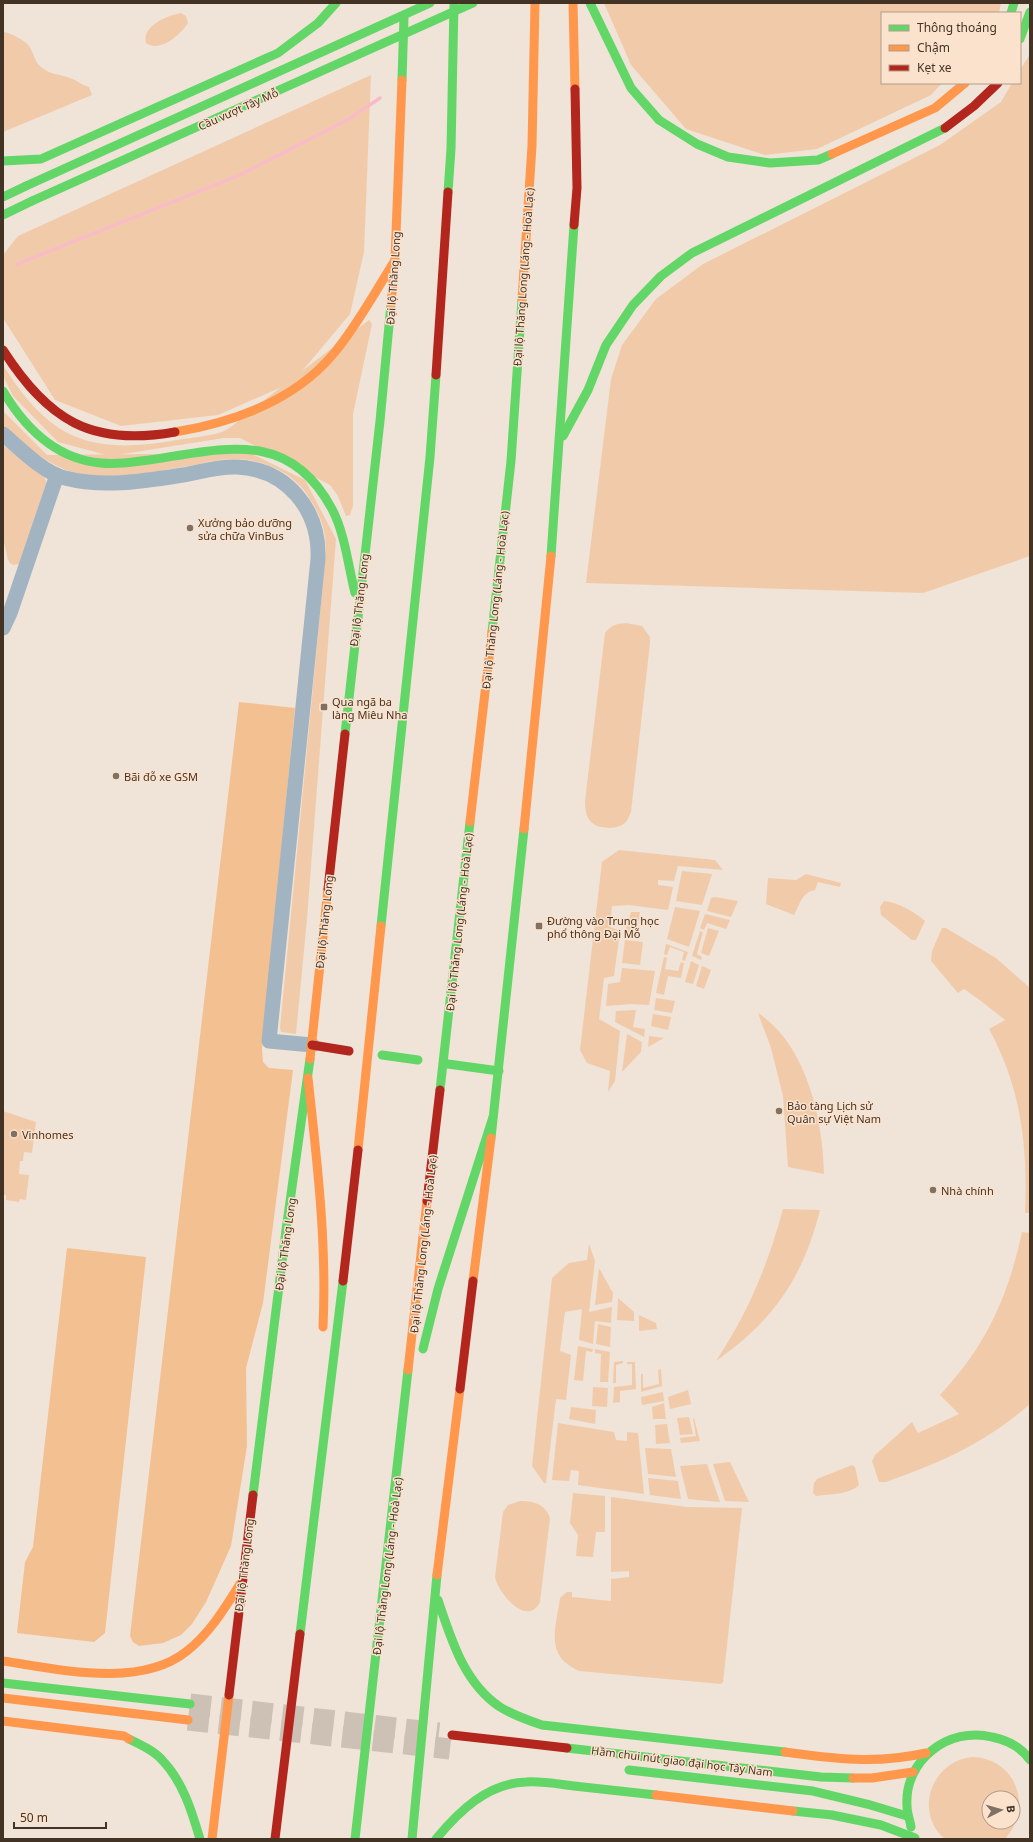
<svg xmlns="http://www.w3.org/2000/svg" width="1033" height="1842" viewBox="0 0 1033 1842" font-family="'Noto Sans',sans-serif">
  <style>
    .green { fill: #f1cba9; fill-rule: evenodd }
    .forest { fill: #f3c092 }
    .lines { fill: none; stroke-linecap: round; stroke-linejoin: round }
    .stream { stroke: #f8bbc7; stroke-width: 3.5 }
    .secondary-tunnel { stroke: #cdc0b4; stroke-width: 21; stroke-dasharray: 21 10; stroke-linecap: butt }
    .street { stroke: #a2b4c2; stroke-width: 15 }
    .fast { stroke: #63d668; stroke-width: 9 }
    .slow { stroke: #ff974d; stroke-width: 9 }
    .jam { stroke: #b3261e; stroke-width: 9 }
    .fast-bridge { stroke: #63d668; stroke-width: 9 }
    .poi-dot { fill: #807164; stroke: #fbe2cd; stroke-width: 1.5 }
    .labels { text-anchor: middle; dominant-baseline: central; stroke-width: 3; stroke-linejoin: round; paint-order: stroke }
    .street-label { font-size: 11px; fill: #433325; stroke: #fbe2cd }
    .poi-label { font-size: 11px; fill: #433325; stroke: #fbe2cd; text-anchor: start }
  </style>
  <rect width="100%" height="100%" fill="#f0e3d8"/>
  <g class="green">
    <polygon points="604,3 1001,3 999,13 882,13 882,83 942,83 931,95 817,149 765,155 686,129 631,65"/>
    <path d="M181,13L186,16L188,23C180,35 160,53 146,43C141,26 168,15 181,13Z"/>
    <path d="M3,32C9,32 26,41 29,46C34,53 34,61 41,67C50,75 60,74 70,78C77,80 81,85 89,87L92,95L3,132Z"/>
    <polygon points="1030,54 1030,556 923,593 586,583 611,379 622,345 656,299 703,264 940,145 1001,102 1012,83 1020,83 1020,70"/>
    <polygon points="371,75 364,252 350,314 293,382 218,415 121,426 55,400 3,318 3,255 18,236"/>
    <path d="M369,320L372,324L353,414V506L350,515L346,516L338,496L330,485L240,438H224L110,456L58,442L13,396L3,376V365C48,437 87,455 171,441C187,438 206,437 222,432C231,429 250,411 258,405C295,376 332,348 369,320Z"/>
    <path d="M3,411L47,455L250,453L305,480L336,539L307,919L296,1034L281,1032L280,1028L326,552C326,529 321,516 308,496C294,473 263,459 236,459C222,459 207,462 194,465C164,470 134,477 104,476C97,476 89,476 83,475C50,468 28,447 3,427Z"/>
    <polygon points="3,445 44,476 47,484 19,564 13,565 10,563 8,560 3,538"/>
    <path d="M626,623L642,626L650,637V643L631,812C629,817 627,822 622,825C616,829 600,829 594,824C586,820 585,809 585,801L605,633C611,625 616,624 626,623Z"/>
    <polygon points="619,850 715,860 723,870 678,866 674,881 658,880 658,885 673,887 668,910 629,905 612,906 610,927 620,931 614,976 604,978 599,1019 620,1031 615,1081 608,1092 610,1071 587,1063 580,1050 602,862"/>
    <polygon points="682,871 712,874 702,905 676,901"/>
    <path d="M806,874L841,883L840,887L818,882L815,890C802,892 800,904 794,915L766,904L768,878L796,880Z"/>
    <polygon points="715,897 738,901 731,917 707,911 711,898"/>
    <path d="M884,901C899,903 913,911 925,921L916,940H912L881,915L880,907Z"/>
    <polygon points="675,907 700,911 689,947 667,939"/>
    <polygon points="631,912 640,912 636,937 624,935"/>
    <polygon points="705,914 730,920 726,929 707,923 704,930 700,928"/>
    <polygon points="708,928 719,931 709,956 701,953"/>
    <path d="M942,928H946L996,958L1030,988V1213H1025C1028,1147 1021,1087 989,1029L1005,1020L981,1001L964,989L958,993L931,961L932,951Z"/>
    <polygon points="700,931 703,932 697,954 702,957 701,960 692,956"/>
    <polygon points="625,940 643,942 640,965 622,963"/>
    <polygon points="666,944 688,952 685,961 682,960 684,952 670,947 667,955 664,954"/>
    <polygon points="664,957 667,958 665,969 678,971 681,962 684,963 681,978 668,976 664,995 656,993"/>
    <polygon points="691,961 699,965 693,984 685,982"/>
    <polygon points="702,966 711,970 704,989 696,986"/>
    <polygon points="622,968 655,971 649,1005 632,1004 606,1006 608,984 620,982"/>
    <polygon points="656,998 675,1001 672,1013 654,1010"/>
    <polygon points="636,1010 633,1027 645,1029 644,1037 615,1022 616,1011"/>
    <path d="M758,1013C807,1045 823,1120 824,1174L788,1167L783,1096L771,1048Z"/>
    <polygon points="653,1014 671,1017 668,1030 651,1026"/>
    <polygon points="627,1034 642,1042 641,1052 622,1072"/>
    <polygon points="649,1036 664,1038 648,1047"/>
    <polygon points="3,1111 36,1122 32,1153 24,1152 23,1161 20,1161 19,1174 29,1175 26,1200 20,1199 19,1202 6,1200 6,1195 3,1195"/>
    <path d="M783,1209L820,1210C803,1278 773,1321 716,1361C749,1311 767,1267 783,1209Z"/>
    <path d="M1022,1232L1030,1233V1404C984,1444 942,1462 886,1482H879L872,1461L875,1455L912,1422L918,1433L959,1414L940,1395C986,1346 1008,1297 1022,1232Z"/>
    <polygon points="589,1244 595,1261 589,1312 612,1307 611,1323 595,1321 593,1344 579,1340 582,1309 565,1312 560,1351 571,1355 566,1400 556,1399 546,1483 544,1483 532,1466 552,1278 569,1263 587,1260"/>
    <polygon points="599,1268 613,1293 612,1302 595,1305"/>
    <polygon points="618,1298 634,1312 634,1321 617,1320"/>
    <polygon points="639,1315 656,1323 657,1329 639,1331"/>
    <polygon points="598,1324 611,1327 610,1347 596,1344"/>
    <polygon points="578,1346 593,1349 592,1352 586,1351 583,1381 574,1380"/>
    <polygon points="595,1349 610,1352 608,1382 600,1382 601,1354 595,1353"/>
    <polygon points="623,1361 623,1363 616,1365 616,1383 613,1383 614,1362"/>
    <polygon points="627,1362 635,1362 636,1389 620,1391 620,1402 613,1403 614,1387 632,1385 632,1364 627,1364"/>
    <polygon points="661,1369 662,1386 641,1392 641,1374 643,1374 643,1388 659,1384 658,1370"/>
    <polygon points="593,1387 608,1388 607,1407 592,1406"/>
    <polygon points="688,1390 691,1404 670,1409 668,1397"/>
    <polygon points="663,1392 664,1401 642,1405 641,1397"/>
    <polygon points="664,1403 666,1419 653,1419 652,1407"/>
    <polygon points="571,1407 596,1410 595,1424 569,1419"/>
    <polygon points="689,1417 693,1434 680,1435 677,1418"/>
    <polygon points="693,1418 694,1418 700,1441 681,1443 680,1438 696,1436"/>
    <polygon points="558,1423 614,1432 616,1440 627,1441 627,1432 638,1433 644,1494 578,1485 579,1471 571,1470 569,1481 552,1480"/>
    <polygon points="667,1424 670,1443 656,1444 655,1425"/>
    <polygon points="645,1448 671,1449 676,1477 648,1474"/>
    <polygon points="730,1462 749,1502 725,1501 713,1464"/>
    <polygon points="707,1464 720,1502 688,1499 680,1466"/>
    <path d="M852,1465L855,1467L859,1485C849,1495 829,1494 816,1496L813,1493L814,1483L817,1479Z"/>
    <polygon points="648,1478 678,1481 681,1499 650,1495"/>
    <polygon points="573,1493 605,1496 605,1532 596,1532 593,1557 576,1556 578,1535 570,1523"/>
    <path d="M611,1497L687,1507L742,1508L723,1682L721,1684L579,1671C544,1655 556,1629 560,1598L567,1592H572V1597L611,1601V1579L629,1577V1571L611,1572Z"/>
    <path d="M520,1501C534,1501 545,1504 550,1518L540,1602C527,1628 498,1593 495,1577L503,1512L508,1505Z"/>
    <path d="M972,1757C1017,1758 1033,1808 1005,1839H945C913,1812 932,1761 972,1757ZM989,1798H1013V1822H989Z"/>
  </g>
  <g class="forest">
    <polygon points="239,702 295,708 262,1049 263,1062 269,1068 293,1070 263,1303 246,1368 247,1446 231,1546 206,1602 192,1624 181,1635 163,1643 139,1646 133,1642 130,1636"/>
    <polygon points="67,1248 146,1257 105,1633 94,1642 17,1633 25,1562 33,1547"/>
  </g>
  <g class="lines">
    <polyline class="stream" points="17,264 242,174 349,119 380,98"/>
    <g class="secondary-tunnel">
      <polyline points="190,1704 439,1733"/>
      <polyline points="188,1720 450,1749"/>
    </g>
    <g class="street">
      <path d="M3,434C19,448 44,473 65,478C103,488 144,481 183,475C200,472 219,466 237,467C287,469 320,510 318,559L269,1041L312,1045"/>
      <polyline points="3,628 10,613 57,475"/>
    </g>
    <g class="fast">
      <polyline points="590,3 631,88 659,120 697,144 728,157 770,163 818,160 832,154"/>
      <polyline points="1011,13 1014,3"/>
      <polyline points="1020,39 1030,12"/>
      <polyline points="402,80 404,17"/>
      <polyline points="3,161 41,159 278,53 318,23 336,3"/>
      <polyline points="448,192 451,149 454,3"/>
      <polyline points="3,197 26,186"/>
      <polyline points="3,215 32,201"/>
      <path d="M3,391C25,428 56,459 101,463C118,465 132,462 149,460C223,449 289,428 332,509C345,534 348,565 355,593"/>
      <polyline points="563,436 588,390 606,345 633,305 661,276 692,253 945,128"/>
      <polyline points="551,556 574,225"/>
      <polyline points="492,632 511,461 522,300"/>
      <polyline points="345,734 380,421 391,304"/>
      <polyline points="381,926 430,457 436,375"/>
      <polyline points="382,1055 418,1060"/>
      <polyline points="448,1064 499,1071"/>
      <polyline points="440,1090 470,822"/>
      <polyline points="491,1138 524,829"/>
      <polyline points="423,1349 438,1289 493,1117"/>
      <polyline points="253,1495 286,1230 310,1059"/>
      <path d="M438,1600C451,1639 464,1683 500,1707C513,1715 527,1720 542,1725L785,1752"/>
      <polyline points="300,1634 343,1281"/>
      <polyline points="3,1683 190,1704"/>
      <path d="M129,1739C141,1745 155,1751 163,1761C183,1782 192,1812 200,1839"/>
      <polyline points="567,1748 821,1777 853,1778"/>
      <polyline points="629,1770 813,1791 867,1804 907,1816"/>
      <polyline points="793,1811 832,1815 881,1825 915,1838"/>
      <path d="M911,1827C910,1820 907,1813 907,1806C904,1760 949,1726 992,1737C1007,1740 1021,1747 1030,1760"/>
      <polyline points="355,1839 408,1370"/>
      <polyline points="412,1839 437,1575"/>
      <path d="M436,1839C459,1811 488,1783 526,1782C542,1781 558,1784 574,1786C601,1789 629,1792 656,1795"/>
    </g>
    <g class="slow">
      <polyline points="573,3 575,89"/>
      <polyline points="832,154 935,108 965,83"/>
      <polyline points="522,300 532,146 535,3"/>
      <polyline points="391,304 395,259 402,80"/>
      <path d="M175,432C235,422 296,400 335,352C358,324 375,292 394,262"/>
      <polyline points="470,822 492,632"/>
      <polyline points="524,829 551,556"/>
      <polyline points="310,1059 328,889"/>
      <path d="M308,1078C317,1161 327,1243 323,1327"/>
      <polyline points="358,1150 381,926"/>
      <polyline points="473,1281 491,1138"/>
      <polyline points="408,1370 427,1201"/>
      <polyline points="437,1575 460,1389"/>
      <path d="M3,1661C58,1669 140,1689 187,1651C210,1633 225,1608 240,1584"/>
      <polyline points="3,1698 188,1720"/>
      <polyline points="3,1721 124,1736 129,1739"/>
      <path d="M785,1752C833,1759 878,1764 926,1753"/>
      <polyline points="853,1778 872,1778 913,1772"/>
      <polyline points="656,1795 793,1811"/>
      <polyline points="212,1839 229,1695"/>
    </g>
    <g class="jam">
      <polyline points="945,128 974,106 998,83"/>
      <polyline points="574,225 577,188 575,89"/>
      <path d="M3,350C48,420 91,447 175,432"/>
      <polyline points="436,375 448,192"/>
      <polyline points="328,889 345,734"/>
      <polyline points="312,1045 349,1051"/>
      <polyline points="427,1201 440,1090"/>
      <polyline points="343,1281 358,1150"/>
      <polyline points="460,1389 473,1281"/>
      <polyline points="229,1695 253,1495"/>
      <polyline points="452,1735 567,1748"/>
      <polyline points="275,1839 300,1634"/>
    </g>
    <g class="fast-bridge">
      <polyline points="26,186 430,3"/>
      <polyline points="32,201 473,3"/>
    </g>
  </g>
  <g class="poi-dot">
    <circle cx="190" cy="528" r="4"/>
    <rect x="320" y="703" width="8" height="8" rx="2"/>
    <circle cx="116" cy="776" r="4"/>
    <rect x="535" y="922" width="8" height="8" rx="2"/>
    <circle cx="779" cy="1111" r="4"/>
    <circle cx="14" cy="1134" r="4"/>
    <circle cx="933" cy="1190" r="4"/>
  </g>
  <g class="labels">
    <g class="street-label">
      <text transform="translate(238 109) rotate(-24)">Cầu vượt Tây Mỗ</text>
      <text transform="translate(523 277) rotate(-86)">Đại lộ Thăng Long (Láng - Hoà Lạc)</text>
      <text transform="translate(393 278) rotate(-86)">Đại lộ Thăng Long</text>
      <text transform="translate(359 600) rotate(-83)">Đại lộ Thăng Long</text>
      <text transform="translate(495 600) rotate(-84)">Đại lộ Thăng Long (Láng - Hoà Lạc)</text>
      <text transform="translate(324 922) rotate(-84)">Đại lộ Thăng Long</text>
      <text transform="translate(459 922) rotate(-84)">Đại lộ Thăng Long (Láng - Hoà Lạc)</text>
      <text transform="translate(285 1244) rotate(-82)">Đại lộ Thăng Long</text>
      <text transform="translate(423 1244) rotate(-84)">Đại lộ Thăng Long (Láng - Hoà Lạc)</text>
      <text transform="translate(244 1565) rotate(-83)">Đại lộ Thăng Long</text>
      <text transform="translate(387 1566) rotate(-83)">Đại lộ Thăng Long (Láng - Hoà Lạc)</text>
      <text transform="translate(682 1761) rotate(7)">Hầm chui nút giao đại học Tây Nam</text>
    </g>
    <g class="poi-label">
      <text x="198" y="522">Xưởng bảo dưỡng<tspan x="198" dy="13">sửa chữa VinBus</tspan></text>
      <text x="332" y="701">Qua ngã ba<tspan x="332" dy="13">làng Miêu Nha</tspan></text>
      <text x="124" y="776">Bãi đỗ xe GSM</text>
      <text x="547" y="920">Đường vào Trung học<tspan x="547" dy="13">phổ thông Đại Mỗ</tspan></text>
      <text x="787" y="1105">Bảo tàng Lịch sử<tspan x="787" dy="13">Quân sự Việt Nam</tspan></text>
      <text x="22" y="1134">Vinhomes</text>
      <text x="941" y="1190">Nhà chính</text>
    </g>
  </g>
  <rect width="1033" height="1842" fill="none" stroke="#433325" stroke-width="8"/>
  <rect x="881" y="12" width="140" height="72" fill="#fbe2cd" stroke="#b19c8a"/>
  <rect x="889" y="25" width="20" height="6" fill="#63d668" stroke="#b19c8a"/>
  <text x="917" y="32" font-size="12" fill="#433325">Thông thoáng</text>
  <rect x="889" y="45" width="20" height="6" fill="#ff974d" stroke="#b19c8a"/>
  <text x="917" y="52" font-size="12" fill="#433325">Chậm</text>
  <rect x="889" y="65" width="20" height="6" fill="#b3261e" stroke="#b19c8a"/>
  <text x="917" y="72" font-size="12" fill="#433325">Kẹt xe</text>
  <g transform="translate(1001 1810) rotate(84)"><circle r="19" fill="#fbe2cd" stroke="#b19c8a"/>
  <path d="M0-3L7 15L0 10L-7 15Z" fill="#807164"/>
  <text y="-6" font-size="11" font-weight="bold" text-anchor="middle" fill="#433325">B</text>
  </g>
  <path d="M14 1822v6h92v-6" fill="none" stroke="#433325" stroke-width="2"/>
  <text x="20" y="1822" font-size="12" fill="#433325" stroke="#fbe2cd" stroke-width="3" paint-order="stroke">50 m</text>
</svg>
